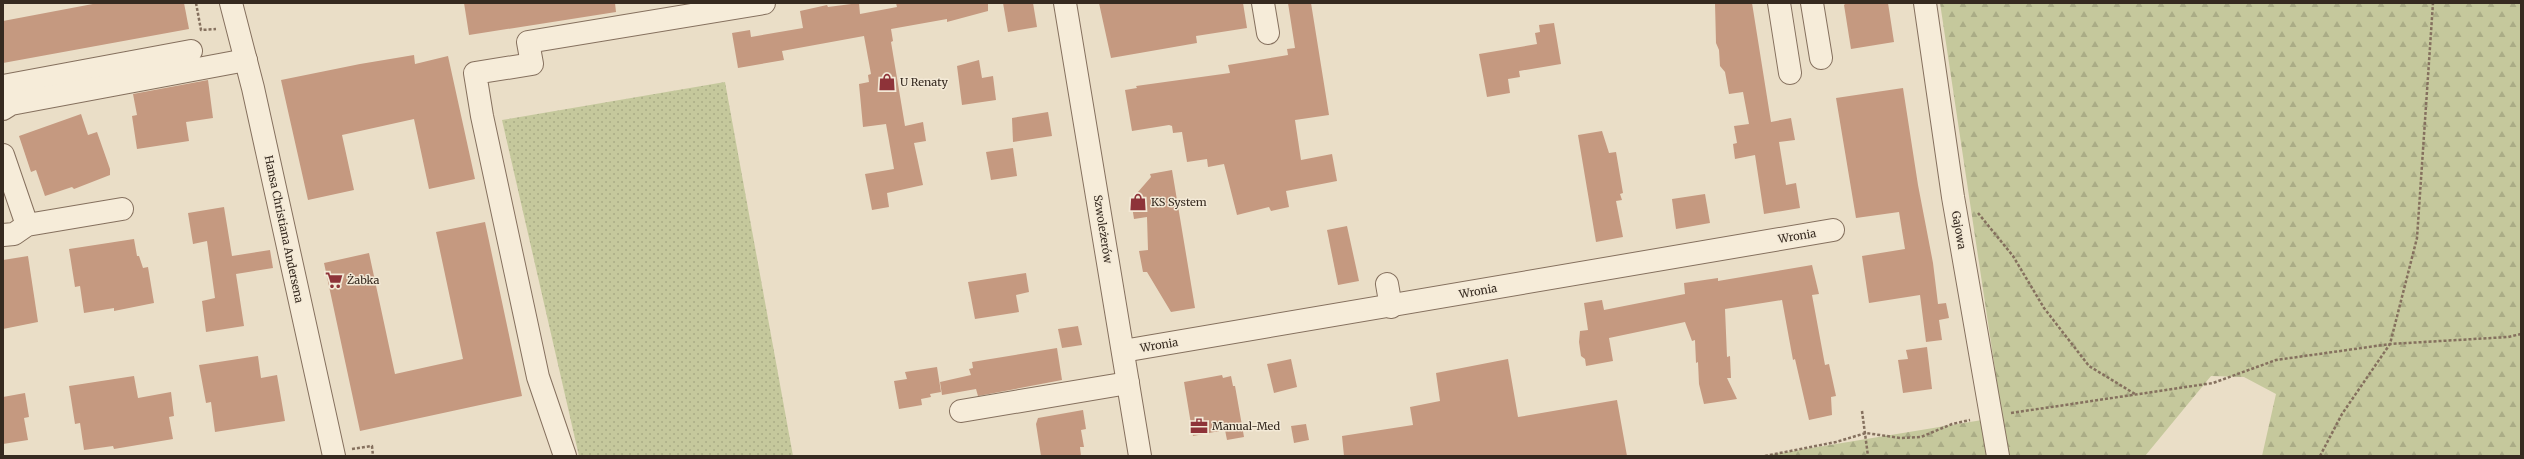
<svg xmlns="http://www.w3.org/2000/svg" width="2524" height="459" viewBox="0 0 2524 459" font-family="Merriweather,serif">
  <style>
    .grass { fill: url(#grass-dots) }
    .forest { fill: url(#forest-firs) }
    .building { fill: #c59980 }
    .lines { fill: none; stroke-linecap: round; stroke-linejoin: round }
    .minor-casing { stroke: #85705e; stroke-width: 24 }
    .path { stroke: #85705e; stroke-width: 2.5; stroke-dasharray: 3 2; stroke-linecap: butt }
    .minor { stroke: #f6ecd9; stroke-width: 22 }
    .labels { text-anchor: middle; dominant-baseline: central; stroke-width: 3; stroke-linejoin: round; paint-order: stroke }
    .poi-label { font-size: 11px; fill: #362a20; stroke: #f3e9d6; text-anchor: start }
    .street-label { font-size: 11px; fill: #362a20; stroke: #f3e9d6 }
  </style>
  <defs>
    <pattern id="grass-dots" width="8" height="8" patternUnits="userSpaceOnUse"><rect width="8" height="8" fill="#c5c89c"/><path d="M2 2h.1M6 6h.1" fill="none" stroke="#aaac86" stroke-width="1.8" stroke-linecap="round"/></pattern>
    <pattern id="forest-firs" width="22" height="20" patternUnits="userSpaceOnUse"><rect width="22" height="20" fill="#c5c89c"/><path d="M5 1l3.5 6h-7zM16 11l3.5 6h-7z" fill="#aaac86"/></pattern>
  </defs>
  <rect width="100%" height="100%" fill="#eadec7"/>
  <polygon class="grass" points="725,82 793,456 579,456 502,120"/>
  <g class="forest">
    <polygon points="1940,3 2521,3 2521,456 2262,456 2276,394 2244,377 2211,376 2145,456 2008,456"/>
    <polygon points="1982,420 1988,456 1762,456"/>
  </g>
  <g class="building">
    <polygon points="98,3 184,3 189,29 3,63 3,21"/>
    <polygon points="464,3 615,3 616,12 469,35"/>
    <polygon points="859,3 860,14 897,7 896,3 988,3 988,11 947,22 947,19 891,29 893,41 891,42 905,126 923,122 926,141 914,143 923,185 887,193 889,207 872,210 865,174 894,169 886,124 863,127 859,84 869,82 868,75 871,74 864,36 782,51 784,60 738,68 732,33 750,30 751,37 803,28 800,11 827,5 828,7"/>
    <polygon points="1003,3 1033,3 1037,27 1008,32"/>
    <polygon points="1099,3 1243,3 1247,28 1196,36 1197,43 1111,58"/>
    <polygon points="1288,3 1311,3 1329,115 1295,120 1301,160 1332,154 1337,181 1286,191 1289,207 1271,211 1269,207 1237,215 1224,164 1208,167 1207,159 1187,162 1182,132 1173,133 1172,126 1169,125 1132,131 1125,90 1137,88 1136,86 1230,73 1228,65 1288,55 1287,49 1295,48"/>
    <polygon points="1715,3 1752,3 1771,122 1791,118 1795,140 1779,142 1786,185 1796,183 1800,208 1764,214 1755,155 1735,159 1733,144 1737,143 1734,126 1749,124 1743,92 1729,94 1725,72 1720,66 1719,50 1716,43"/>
    <polygon points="1846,3 1888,3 1894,42 1851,49 1844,5"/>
    <polygon points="1554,23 1561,64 1519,71 1520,77 1508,79 1510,93 1487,97 1479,54 1537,44 1535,33 1540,32 1539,25"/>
    <polygon points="414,55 415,64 448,56 475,179 429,189 414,119 342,135 354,190 308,200 281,80 360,64"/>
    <polygon points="979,60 982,78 993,76 996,100 962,105 957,66"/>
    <polygon points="208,80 213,118 186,122 189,141 137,149 132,116 137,115 133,94"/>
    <polygon points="1903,88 1918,185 1933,263 1938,304 1946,303 1949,318 1939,320 1942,340 1926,342 1920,295 1869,303 1862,256 1905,249 1899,212 1856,218 1836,98"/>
    <polygon points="1048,112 1052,136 1013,142 1012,118"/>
    <polygon points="81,114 88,135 97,132 110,169 110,175 74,189 72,187 45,196 36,170 31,172 19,136"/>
    <polygon points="1602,131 1609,153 1616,152 1623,193 1620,194 1622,200 1616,201 1623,237 1596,242 1578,135"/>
    <polygon points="1013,148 1017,176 991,180 986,152"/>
    <polygon points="1172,170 1195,308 1171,312 1147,272 1143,272 1139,251 1148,250 1147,217 1134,219 1131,200 1151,177 1150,174"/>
    <polygon points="1705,194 1710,223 1676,229 1672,199"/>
    <polygon points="224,207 232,256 270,250 273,268 236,274 244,326 206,332 202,301 215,298 207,241 193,244 188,213"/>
    <polygon points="485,222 522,396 360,431 324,263 369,253 395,374 463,359 436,232"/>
    <polygon points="1347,226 1359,281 1338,285 1327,230"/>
    <polygon points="134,239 137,256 139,256 143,268 148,267 154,303 114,311 114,308 84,313 80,286 75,287 69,249"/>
    <polygon points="28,256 38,322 3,329 3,260"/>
    <polygon points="1812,265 1819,294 1812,295 1825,365 1829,364 1836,396 1831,397 1832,415 1809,420 1795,359 1793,360 1782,300 1725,309 1727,357 1730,356 1731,378 1727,378 1737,399 1704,404 1699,384 1698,362 1696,363 1695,340 1692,341 1685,322 1609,338 1613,361 1586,366 1585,359 1581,356 1579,342 1580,331 1588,330 1584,303 1602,300 1604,310 1685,294 1684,283 1718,278 1718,281"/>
    <polygon points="1026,273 1029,292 1016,295 1019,312 975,319 968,282"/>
    <polygon points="1078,326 1082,345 1062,348 1058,329"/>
    <polygon points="1927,347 1932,389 1903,393 1898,360 1908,359 1906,350"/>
    <polygon points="1057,348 1062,380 978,396 976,389 942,395 940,382 971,375 969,369 973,368 972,362"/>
    <polygon points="258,356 261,378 277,375 285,421 215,432 211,402 206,403 199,365"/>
    <polygon points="1291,359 1297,387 1274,393 1267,364"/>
    <polygon points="1508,359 1518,417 1617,400 1627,456 1344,456 1342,436 1413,425 1410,407 1440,401 1436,373"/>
    <polygon points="937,367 941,392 930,394 931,397 921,399 922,405 899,409 894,381 907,379 905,372"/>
    <polygon points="1222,375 1223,378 1231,376 1233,386 1235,386 1244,437 1227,440 1225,430 1193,436 1184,382"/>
    <polygon points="134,376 138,398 171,392 174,416 169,417 173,439 114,449 113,446 84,450 80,423 75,424 69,386"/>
    <polygon points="25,393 29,417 24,418 28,440 3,444 3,397"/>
    <polygon points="1083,410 1086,429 1081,430 1084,447 1080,447 1081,456 1041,456 1036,424 1038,418"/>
    <polygon points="1306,424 1309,440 1294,443 1291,426"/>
  </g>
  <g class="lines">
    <g class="minor-casing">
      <g id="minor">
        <polyline points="231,3 253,88 334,456"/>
        <polyline points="1065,3 1140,456"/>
        <polyline points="1263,3 1268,33"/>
        <polyline points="1779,3 1790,73"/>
        <polyline points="1812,3 1821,58"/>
        <polyline points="1925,3 1953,197 1998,456"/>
        <polyline points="3,86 191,51"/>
        <polyline points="3,109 11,104 246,60"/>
        <polyline points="3,155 27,225"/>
        <polyline points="3,235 14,234 27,225 122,209"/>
        <polyline points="1387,284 1391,307"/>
        <polyline points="1123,351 1833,230"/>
        <polyline points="961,411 1128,383"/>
        <polyline points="565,456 538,377 482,116 475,73 532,64 528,42 764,3"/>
      </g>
    </g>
    <g class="path">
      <polyline points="196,3 201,30 216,29"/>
      <polyline points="1978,213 2013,256 2044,308 2089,366 2135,394"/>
      <polyline points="1862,411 1868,456"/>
      <polyline points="2011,413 2213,383 2276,360 2390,344 2508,337 2521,334"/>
      <polyline points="352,449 372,446 373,456"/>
      <polyline points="1765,456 1836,442 1866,433 1900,438 1921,437 1952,424 1970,420"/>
      <polyline points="2320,456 2342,414 2390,344 2417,238 2433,3"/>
    </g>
    <use href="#minor" class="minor"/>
  </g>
  <defs>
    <g id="shop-bare" transform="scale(1.38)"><path d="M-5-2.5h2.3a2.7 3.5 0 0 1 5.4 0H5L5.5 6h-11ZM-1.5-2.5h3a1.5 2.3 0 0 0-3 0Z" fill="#8e3339" stroke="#f3e9d6" stroke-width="2.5" paint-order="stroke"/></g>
    <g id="supermarket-bare" transform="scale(1.38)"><path d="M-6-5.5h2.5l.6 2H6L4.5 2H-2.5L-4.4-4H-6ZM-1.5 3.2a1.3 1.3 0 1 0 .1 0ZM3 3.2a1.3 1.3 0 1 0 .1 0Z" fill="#8e3339" stroke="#f3e9d6" stroke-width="2.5" paint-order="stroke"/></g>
    <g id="office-bare" transform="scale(1.38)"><path d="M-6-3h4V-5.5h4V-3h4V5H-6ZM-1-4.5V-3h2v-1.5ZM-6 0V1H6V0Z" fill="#8e3339" stroke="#f3e9d6" stroke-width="2.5" paint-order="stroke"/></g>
  </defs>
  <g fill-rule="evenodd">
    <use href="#shop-bare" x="887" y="82"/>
    <use href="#shop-bare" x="1138" y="202"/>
    <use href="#supermarket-bare" x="334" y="280"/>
    <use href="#office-bare" x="1199" y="426"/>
  </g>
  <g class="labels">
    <g class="poi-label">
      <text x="900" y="82">U Renaty</text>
      <text x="1151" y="202">KS System</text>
      <text x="347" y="280">Żabka</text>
      <text x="1212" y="426">Manual-Med</text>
    </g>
    <g class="street-label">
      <text transform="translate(284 229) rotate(78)">Hansa Christiana Andersena</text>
      <text transform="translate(1103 229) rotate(81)">Szwoleżerów</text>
      <text transform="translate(1959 230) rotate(80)">Gajowa</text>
      <text transform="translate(1797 236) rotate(-9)">Wronia</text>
      <text transform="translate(1478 291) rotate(-10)">Wronia</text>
      <text transform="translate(1159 345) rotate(-9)">Wronia</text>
    </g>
  </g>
  <rect width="2524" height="459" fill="none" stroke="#362a20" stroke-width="8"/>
</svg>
